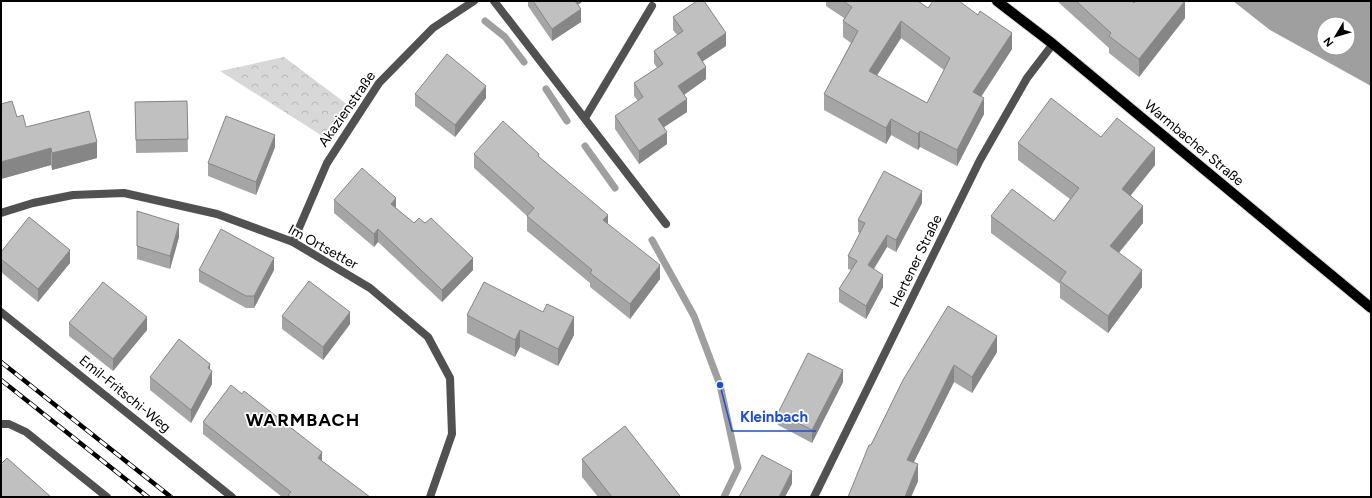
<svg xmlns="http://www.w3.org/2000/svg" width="1372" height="498" viewBox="0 0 1372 498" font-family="Figtree,sans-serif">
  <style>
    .park { fill: url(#park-crowns) }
    .water { fill: #9f9f9f; fill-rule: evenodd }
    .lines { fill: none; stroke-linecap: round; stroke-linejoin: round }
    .stream { stroke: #9f9f9f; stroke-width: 7 }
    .primary-casing { stroke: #dbdbdb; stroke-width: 12 }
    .minor { stroke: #515151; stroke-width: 8 }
    .primary { stroke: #000; stroke-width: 10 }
    .rail-casing { stroke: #000; stroke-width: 4.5 }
    .rail { stroke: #fff; stroke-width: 3; stroke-dasharray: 9; stroke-linecap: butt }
    .wall { fill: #a5a5a5; fill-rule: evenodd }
    .shaded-wall { fill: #868686 }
    .building { fill: #c0c0c0; stroke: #868686; fill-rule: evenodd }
    .labels { text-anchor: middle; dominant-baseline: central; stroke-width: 3.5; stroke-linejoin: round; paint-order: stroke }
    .street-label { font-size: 14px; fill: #000; stroke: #fff }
    .district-label { font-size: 18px; font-weight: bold; letter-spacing: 1px; fill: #000; stroke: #fff }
    .leader { fill: none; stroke: #1d4ed8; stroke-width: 1.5 }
    .callout-dot { fill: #1d4ed8; stroke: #fff; stroke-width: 1.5 }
    .callout-label { font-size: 15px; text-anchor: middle; font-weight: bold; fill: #1d4ed8; stroke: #fff; stroke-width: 3.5; stroke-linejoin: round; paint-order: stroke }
  </style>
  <defs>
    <pattern id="park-crowns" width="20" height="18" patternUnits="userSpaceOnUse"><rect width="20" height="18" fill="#d8d8d8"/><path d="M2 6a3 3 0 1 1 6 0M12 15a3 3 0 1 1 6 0" fill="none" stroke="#b8b8b8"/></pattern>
  </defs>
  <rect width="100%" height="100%" fill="#fff"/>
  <polygon class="park" points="284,57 352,108 327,139 220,71"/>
  <path class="water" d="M1233,1H1371V86L1270,30ZM1324,24H1348V48H1324Z"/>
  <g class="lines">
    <g class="stream">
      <polyline points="485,21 505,37 524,62"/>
      <polyline points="546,89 567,121"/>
      <polyline points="585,146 615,188"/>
      <polyline points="652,240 694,316 720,385 738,468 724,497"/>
    </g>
    <g class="primary-casing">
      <polyline id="primary" points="997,1 1053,44 1371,308"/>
    </g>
    <g class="minor">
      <polyline points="494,1 666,224"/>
      <polyline points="585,118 652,6"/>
      <polyline points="1,213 33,203 73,195 124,193 217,214 293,242 370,288 428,337 450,378 452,434 430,497"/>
      <polyline points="293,242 327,163 379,83 433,28 474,1"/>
      <polyline points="1,312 232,497"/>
      <polyline points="1,424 9,424 26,432 107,497"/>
      <polyline points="814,497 980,160 1027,78 1053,44"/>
    </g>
    <use href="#primary" class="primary"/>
    <g class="rail-casing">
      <g id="rail">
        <polyline points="1,362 171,497"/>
        <polyline points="1,380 148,497"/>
      </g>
    </g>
    <use href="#rail" class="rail"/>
  </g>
  <g class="wall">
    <polygon points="528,1 583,1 578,5 581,22 552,41 528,6"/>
    <path d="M826,1H918L928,8L1012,49L981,97L984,114L957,166L920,147L918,150L891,135L886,144L824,110V94L851,43L843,37V21L844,18L826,6ZM901,38L944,70L927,103L876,76Z"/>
    <polygon points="1057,1 1132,1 1134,3 1185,18 1139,77 1109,53 1109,48"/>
    <polygon points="673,17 726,46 703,61 706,79 684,95 687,112 664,127 667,144 639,164 615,129 615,116 638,101 634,96 634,83 657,68 654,63 654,51 677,35 673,30"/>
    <polygon points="415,94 486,98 455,137 415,106"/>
    <polygon points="187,101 188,152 136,153 135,102"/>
    <polygon points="1,104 17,117 26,127 97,158 52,170 51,165 1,179"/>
    <polygon points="1101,137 1155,165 1131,195 1143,223 1119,253 1142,287 1108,333 1060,298 1060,284 991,233 991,216 1054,221 1070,199 1018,160 1018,143"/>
    <polygon points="275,147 256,195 208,176 208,163"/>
    <polygon points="474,154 539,157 608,224 660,279 630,319 590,287 590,283 527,231 527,216 474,168"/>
    <polygon points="334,200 396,209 414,223 473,270 442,302 378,242 374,247 334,213"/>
    <polygon points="922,203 896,252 887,247 874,269 883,287 866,319 839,302 839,289 851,270 848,269 848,256 860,233 858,232 858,220"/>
    <polygon points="137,211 179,237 170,269 137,259"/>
    <polygon points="1,252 70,263 38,302 1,272"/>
    <polygon points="199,270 274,270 254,308 246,308 199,282"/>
    <polygon points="467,315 574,335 558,366 520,347 515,357 467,333"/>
    <polygon points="282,316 350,324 323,360 282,329"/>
    <polygon points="69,323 147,330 113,371 69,336"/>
    <polygon points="997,352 972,393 954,382 913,463 918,481 911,497 848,497 871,445 903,380"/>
    <polygon points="210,370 212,384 191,423 150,390 150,377"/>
    <polygon points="843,382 812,443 778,425 778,413"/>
    <polygon points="203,422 322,461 370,497 282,497 203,434"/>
    <polygon points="582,459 680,497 598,497 582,477"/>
  </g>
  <g class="shaded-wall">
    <polygon points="572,1 583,1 572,9"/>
    <polygon points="1185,1 1185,18 1139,77 1139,59"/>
    <polygon points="581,9 581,22 552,41 552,29"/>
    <polygon points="901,21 901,38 869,88 869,71"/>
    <polygon points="726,33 726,46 697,65 697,53"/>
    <polygon points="1012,33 1012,49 973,109 973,92"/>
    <polygon points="706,67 706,79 678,99 678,86"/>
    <polygon points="486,86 486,98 455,137 455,125"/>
    <polygon points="984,98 984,114 957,166 957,150"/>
    <polygon points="687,99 687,112 658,131 658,119"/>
    <polygon points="891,119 891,135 886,144 886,128"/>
    <polygon points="920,131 920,147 918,150 918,134"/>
    <polygon points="667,132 667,144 639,164 639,151"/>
    <polygon points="275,135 275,147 256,195 256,182"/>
    <polygon points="97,142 97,158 52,170 52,153"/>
    <polygon points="51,148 51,165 1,179 1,162"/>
    <polygon points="1155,148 1155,165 1122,206 1122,189"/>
    <polygon points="922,191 922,203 896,252 896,240"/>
    <polygon points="396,198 396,210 391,204"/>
    <polygon points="1143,206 1143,223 1110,263 1110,246"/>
    <polygon points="608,215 608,229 603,220"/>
    <polygon points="179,224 179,237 170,269 170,256"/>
    <polygon points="378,229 378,242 374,247 374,234"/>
    <polygon points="887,235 887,247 868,278 868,265"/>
    <polygon points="70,250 70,263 38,302 38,289"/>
    <polygon points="274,258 274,270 254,308 254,296"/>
    <polygon points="473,258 473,270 442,302 442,290"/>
    <polygon points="660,265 660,279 630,319 630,304"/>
    <polygon points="1142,270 1142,287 1108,333 1108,316"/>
    <polygon points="883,275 883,287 866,319 866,306"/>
    <polygon points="350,312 350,324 323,360 323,347"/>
    <polygon points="147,317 147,330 113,371 113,359"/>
    <polygon points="574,317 574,335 558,366 558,349"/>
    <polygon points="520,330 520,347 515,357 515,340"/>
    <polygon points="997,336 997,352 972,393 972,377"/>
    <polygon points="210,364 210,374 212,371 212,384 191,423 191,410 208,368"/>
    <polygon points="954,365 954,382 907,476 907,460"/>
    <polygon points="843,370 843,382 812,443 812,430"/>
    <polygon points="322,452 322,465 318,458"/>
    <polygon points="918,464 918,481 911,497 905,497"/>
    <polygon points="792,471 792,484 785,497 779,497"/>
  </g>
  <g class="building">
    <polygon points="533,1 575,1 581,9 552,29"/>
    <polygon points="697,1 704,1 726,33 697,53 706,67 678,86 687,99 658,119 667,132 639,151 615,116 643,97 634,83 663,64 654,51 683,31 673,17"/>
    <path d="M843,1H918L928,8L933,1H959L978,15L980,11L1012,33L973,92L984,98L957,150L920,131L918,134L891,119L886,128L824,94L858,31L843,21L852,7ZM901,21L950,58L927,103L869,71Z"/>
    <polygon points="1076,1 1132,1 1134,3 1136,1 1185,1 1139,59 1109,36 1111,33"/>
    <polygon points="447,54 486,86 455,125 415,94"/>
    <polygon points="1051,98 1101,137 1117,118 1155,148 1122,189 1143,206 1110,246 1142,270 1108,316 1060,281 1066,272 991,216 1012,189 1054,221 1079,188 1018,143"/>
    <polygon points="12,101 17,117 23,115 26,127 89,111 97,142 52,153 51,148 1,162 1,104"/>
    <polygon points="187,101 188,139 136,140 135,102"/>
    <polygon points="226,116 275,135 256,182 208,163"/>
    <polygon points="503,121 539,154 538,156 608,215 603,220 660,265 630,304 590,273 592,270 527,216 534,208 474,154"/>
    <polygon points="362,168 396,198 391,204 414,223 419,218 425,223 431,218 473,258 442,290 378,229 374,234 334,200"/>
    <polygon points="884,171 922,191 896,240 887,235 868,265 883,275 866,306 839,289 857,261 848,256 865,223 858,220"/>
    <polygon points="137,211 179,224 170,256 137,246"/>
    <polygon points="29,217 70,250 38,289 1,259 1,252"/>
    <polygon points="221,229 274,258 254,296 246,296 199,270"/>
    <polygon points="309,281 350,312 323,347 282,316"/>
    <polygon points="103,282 147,317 113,359 69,323"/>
    <polygon points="484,282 543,312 547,304 574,317 558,349 520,330 515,340 467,315"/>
    <polygon points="948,306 997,336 972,377 954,365 907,460 918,464 905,497 848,497 869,445 871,445 903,380"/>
    <polygon points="179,339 210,364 208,368 212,371 191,410 150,377"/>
    <polygon points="808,353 843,370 812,430 778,413"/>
    <polygon points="231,385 242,394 244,391 322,452 318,458 370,497 291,497 288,495 291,492 203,422"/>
    <polygon points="625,426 680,496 678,497 612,497 582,459"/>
    <polygon points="762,455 792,471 779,497 739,497"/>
    <polygon points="7,458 51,497 1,497 1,464"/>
  </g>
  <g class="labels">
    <g class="street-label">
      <text transform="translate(347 109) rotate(-55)">Akazienstraße</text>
      <text transform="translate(1194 143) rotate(40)">Warmbacher Straße</text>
      <text transform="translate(323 247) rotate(29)">Im Ortsetter</text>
      <text transform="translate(916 261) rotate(-64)">Hertener Straße</text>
      <text transform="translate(125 394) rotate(39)">Emil-Fritschi-Weg</text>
    </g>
    <g class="district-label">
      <text x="303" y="420">WARMBACH</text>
    </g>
  </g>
  <path class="leader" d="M720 385L732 431H816"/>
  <circle class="callout-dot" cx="720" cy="385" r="4"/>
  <g class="callout-label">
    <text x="774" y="422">Kleinbach</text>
  </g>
  <rect width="1372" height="498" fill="none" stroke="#000000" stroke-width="4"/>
  <g transform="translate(1336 36) rotate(232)"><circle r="19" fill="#ffffff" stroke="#999999"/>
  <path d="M0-3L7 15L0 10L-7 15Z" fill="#000000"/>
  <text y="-6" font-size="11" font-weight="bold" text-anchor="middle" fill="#000000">N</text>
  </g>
</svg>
